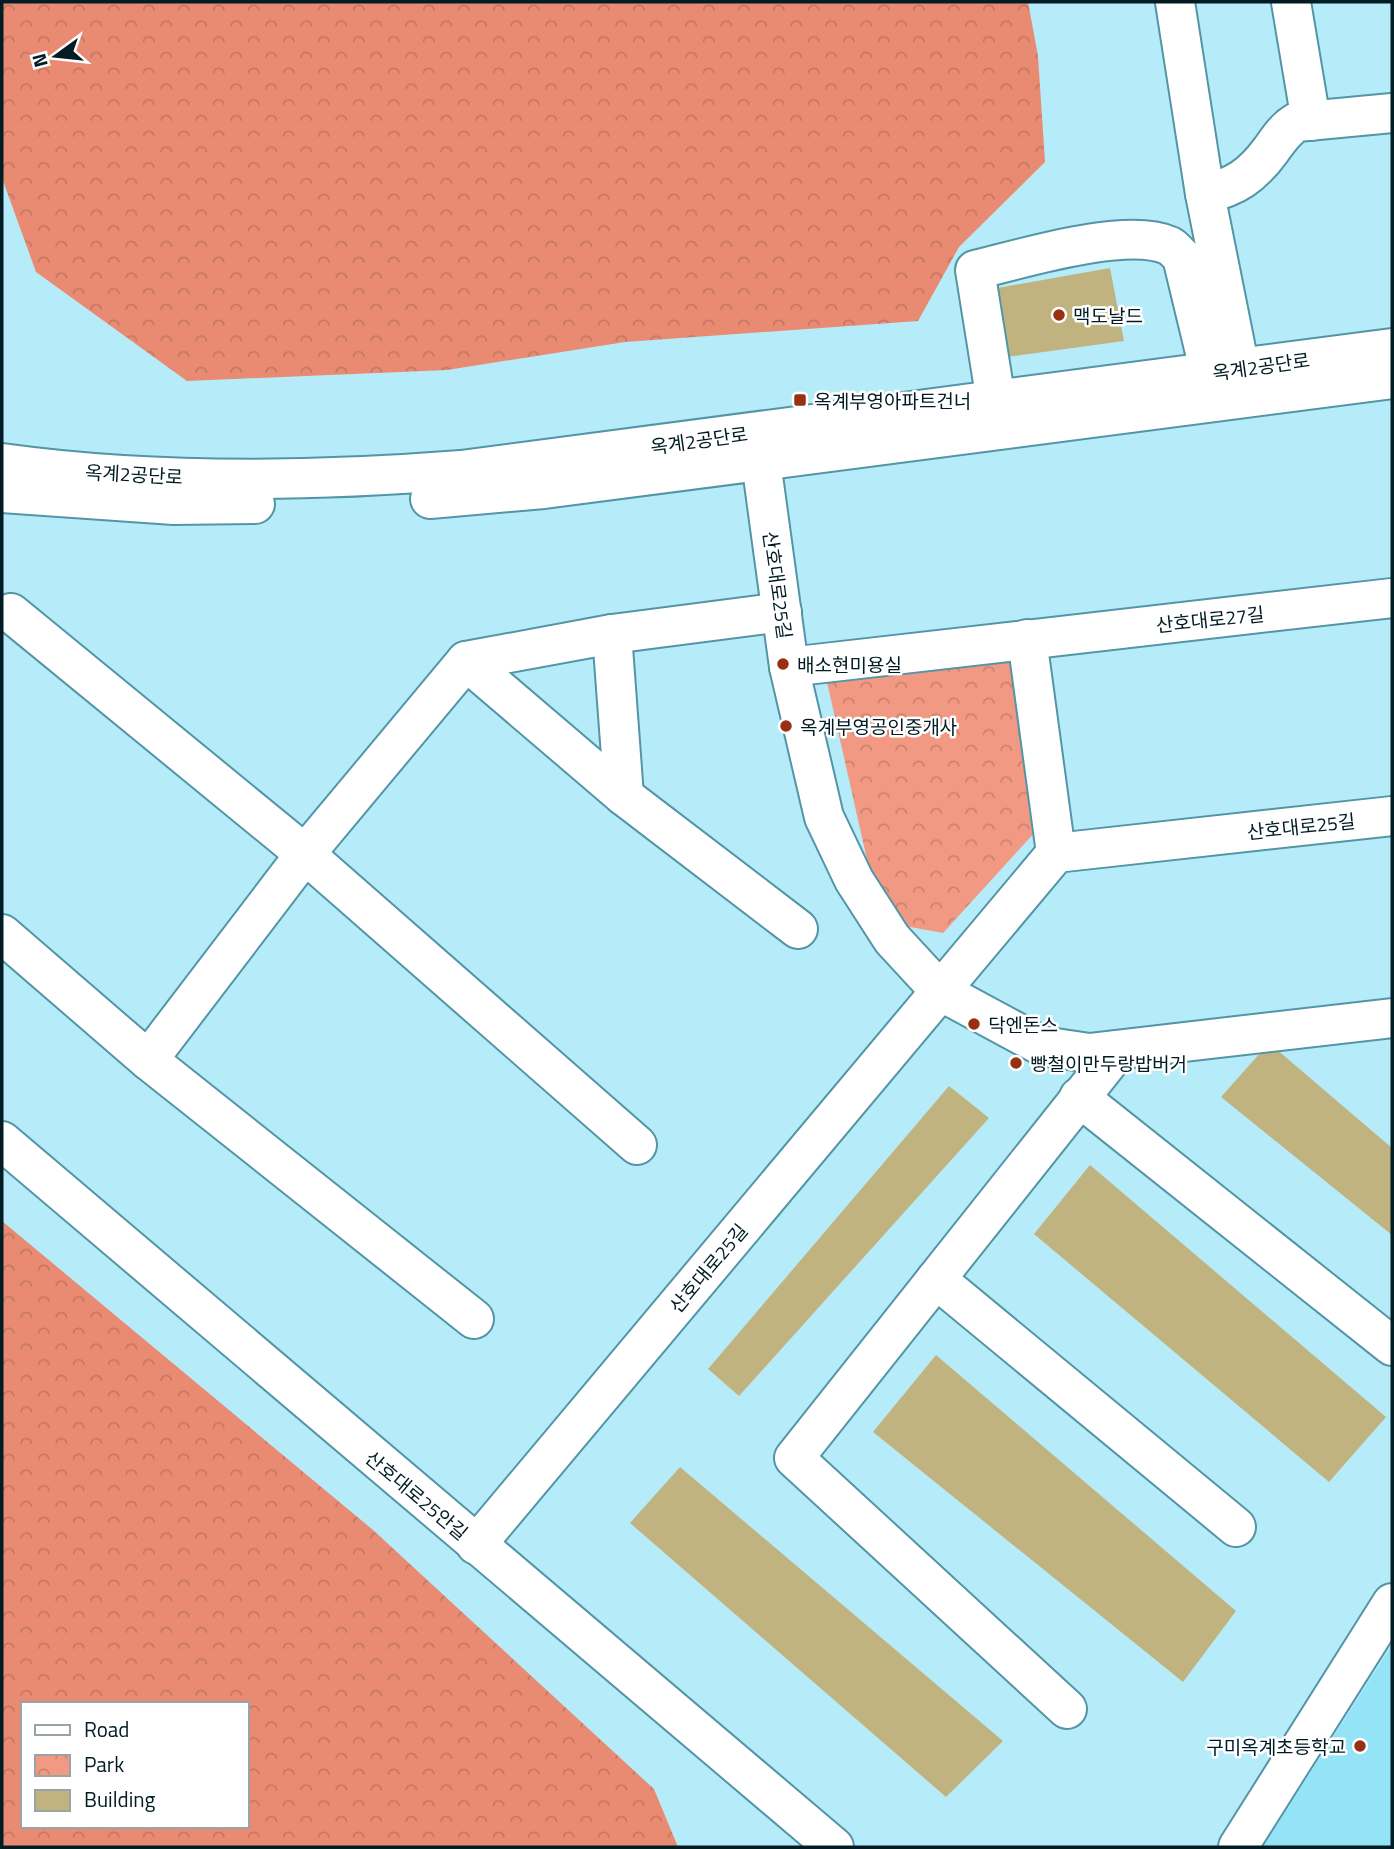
<svg xmlns="http://www.w3.org/2000/svg" width="1394" height="1849" viewBox="0 0 1394 1849" font-family="'Titillium Web','Noto Sans KR',sans-serif">
  <style>
    .built { fill: #94e3f7 }
    .forest { fill: url(#forest-crowns); fill-rule: evenodd }
    .park { fill: url(#park-crowns) }
    .building { fill: #c1b37f }
    .lines { fill: none; stroke-linecap: round; stroke-linejoin: round }
    .minor-casing { stroke: #5395a6; stroke-width: 42 }
    .major-casing { stroke: #5395a6; stroke-width: 42 }
    .minor { stroke: #fff; stroke-width: 38 }
    .major { stroke: #fff; stroke-width: 38 }
    .poi-dot { fill: #983013; stroke: #fff; stroke-width: 2.5 }
    .labels { text-anchor: middle; dominant-baseline: central; stroke-width: 5; stroke-linejoin: round; paint-order: stroke }
    .poi-label { font-size: 19px; fill: #011c22; stroke: #fff; text-anchor: start }
    .street-label { font-size: 19px; fill: #011c22; stroke: #fff }
  </style>
  <defs>
    <pattern id="forest-crowns" width="20" height="18" patternUnits="userSpaceOnUse" patternTransform="scale(1.75)"><rect width="20" height="18" fill="#e98b72"/><path d="M2 6a3 3 0 1 1 6 0M12 15a3 3 0 1 1 6 0" fill="none" stroke="#c67762"/></pattern>
    <pattern id="park-crowns" width="20" height="18" patternUnits="userSpaceOnUse" patternTransform="scale(1.75)"><rect width="20" height="18" fill="#f19982"/><path d="M2 6a3 3 0 1 1 6 0M12 15a3 3 0 1 1 6 0" fill="none" stroke="#cd8370"/></pattern>
  </defs>
  <rect width="100%" height="100%" fill="#b6ecf9"/>
  <polygon class="built" points="1392,1645 1392,1847 1263,1847"/>
  <g class="forest">
    <polygon points="2,2 1028,2 1038,56 1045,162 959,247 918,321 625,342 447,370 187,381 36,272 2,178"/>
    <path d="M2,1221L373,1530L654,1789L678,1847H2ZM23,1704H247V1826H23Z"/>
  </g>
  <polygon class="park" points="1014,661 1036,831 943,933 894,924 870,873 827,682"/>
  <g class="building">
    <polygon points="1110,268 1124,341 1007,357 992,289"/>
    <polygon points="1269,1043 1392,1148 1392,1235 1221,1097"/>
    <polygon points="949,1086 989,1118 739,1396 708,1369"/>
    <polygon points="1090,1165 1386,1417 1329,1482 1034,1234"/>
    <polygon points="936,1355 1236,1611 1183,1682 873,1432"/>
    <polygon points="680,1467 1003,1741 946,1797 630,1523"/>
  </g>
  <g class="lines">
    <g class="minor-casing">
      <g id="minor">
        <polyline points="1175,2 1205,194 1240,369"/>
        <polyline points="1291,2 1311,121"/>
        <path d="M1205,194C1235,187 1252,176 1271,150C1279,139 1285,129 1297,122L1392,113"/>
        <path d="M996,401L975,270C1021,259 1127,226 1170,246C1174,248 1178,254 1182,257L1210,373"/>
        <polyline points="757,432 789,667 824,817 854,880 892,939 940,991 1042,1046 1089,1053 1392,1018"/>
        <polyline points="11,613 305,854 637,1145"/>
        <polyline points="612,634 624,796 798,929"/>
        <polyline points="1027,639 1056,853"/>
        <polyline points="466,661 624,796"/>
        <polyline points="789,667 1392,598"/>
        <polyline points="2,934 148,1060"/>
        <polyline points="1079,1097 1392,1346"/>
        <polyline points="2,1141 834,1847"/>
        <polyline points="936,1279 1236,1527"/>
        <polyline points="474,1319 148,1060 305,854 466,661 612,634 782,612"/>
        <polyline points="476,1545 1056,853 1392,816"/>
        <polyline points="1067,1709 794,1458 1118,1050"/>
        <polyline points="1238,1847 1392,1603"/>
      </g>
    </g>
    <g class="major-casing">
      <g id="major">
        <path d="M2,463C154,484 308,482 461,470L1392,348"/>
        <polyline points="2,493 174,505 255,504"/>
        <polyline points="430,499 544,489 1392,379"/>
      </g>
    </g>
    <use href="#minor" class="minor"/>
    <use href="#major" class="major"/>
  </g>
  <g class="poi-dot">
    <circle cx="1059" cy="315" r="7"/>
    <rect x="793" y="393" width="14" height="14" rx="3.5"/>
    <circle cx="783" cy="664" r="7"/>
    <circle cx="786" cy="726" r="7"/>
    <circle cx="974" cy="1024" r="7"/>
    <circle cx="1016" cy="1063" r="7"/>
    <circle cx="1360" cy="1746" r="7"/>
  </g>
  <g class="labels">
    <g class="poi-label">
      <text x="1073" y="315">맥도날드</text>
      <text x="814" y="400">옥계부영아파트건너</text>
      <text x="797" y="664">배소현미용실</text>
      <text x="800" y="726">옥계부영공인중개사</text>
      <text x="988" y="1024">닥엔돈스</text>
      <text x="1030" y="1063">빵철이만두랑밥버거</text>
      <text x="1346" y="1746" text-anchor="end">구미옥계초등학교</text>
    </g>
    <g class="street-label">
      <text transform="translate(1261 366) rotate(-8)">옥계2공단로</text>
      <text transform="translate(699 440) rotate(-8)">옥계2공단로</text>
      <text transform="translate(134 474) rotate(3)">옥계2공단로</text>
      <text transform="translate(778 585) rotate(82)">산호대로25길</text>
      <text transform="translate(1210 619) rotate(-6)">산호대로27길</text>
      <text transform="translate(1301 826) rotate(-6)">산호대로25길</text>
      <text transform="translate(708 1268) rotate(-50)">산호대로25길</text>
      <text transform="translate(417 1495) rotate(40)">산호대로25안길</text>
    </g>
  </g>
  <rect width="1394" height="1849" fill="none" stroke="#011c22" stroke-width="7"/>
  <rect x="21" y="1702" width="228" height="126" fill="#ffffff" stroke="#99a4a7" stroke-width="2"/>
  <rect x="35" y="1725" width="35" height="10" fill="#ffffff" stroke="#99a4a7" stroke-width="2"/>
  <text x="84" y="1737" font-size="21" fill="#011c22">Road</text>
  <rect x="35" y="1755" width="35" height="21" fill="url(#park-crowns)" stroke="#99a4a7" stroke-width="2"/>
  <text x="84" y="1772" font-size="21" fill="#011c22">Park</text>
  <rect x="35" y="1790" width="35" height="21" fill="#c1b37f" stroke="#99a4a7" stroke-width="2"/>
  <text x="84" y="1807" font-size="21" fill="#011c22">Building</text>
  <g transform="translate(56 56) rotate(255)" stroke="#ffffff" stroke-width="5" paint-order="stroke">
  <path d="M0-5L12 26L0 18L-12 26Z" fill="#011c22"/>
  <text y="-10" font-size="19" font-weight="bold" text-anchor="middle" fill="#011c22">N</text>
  </g>
</svg>
